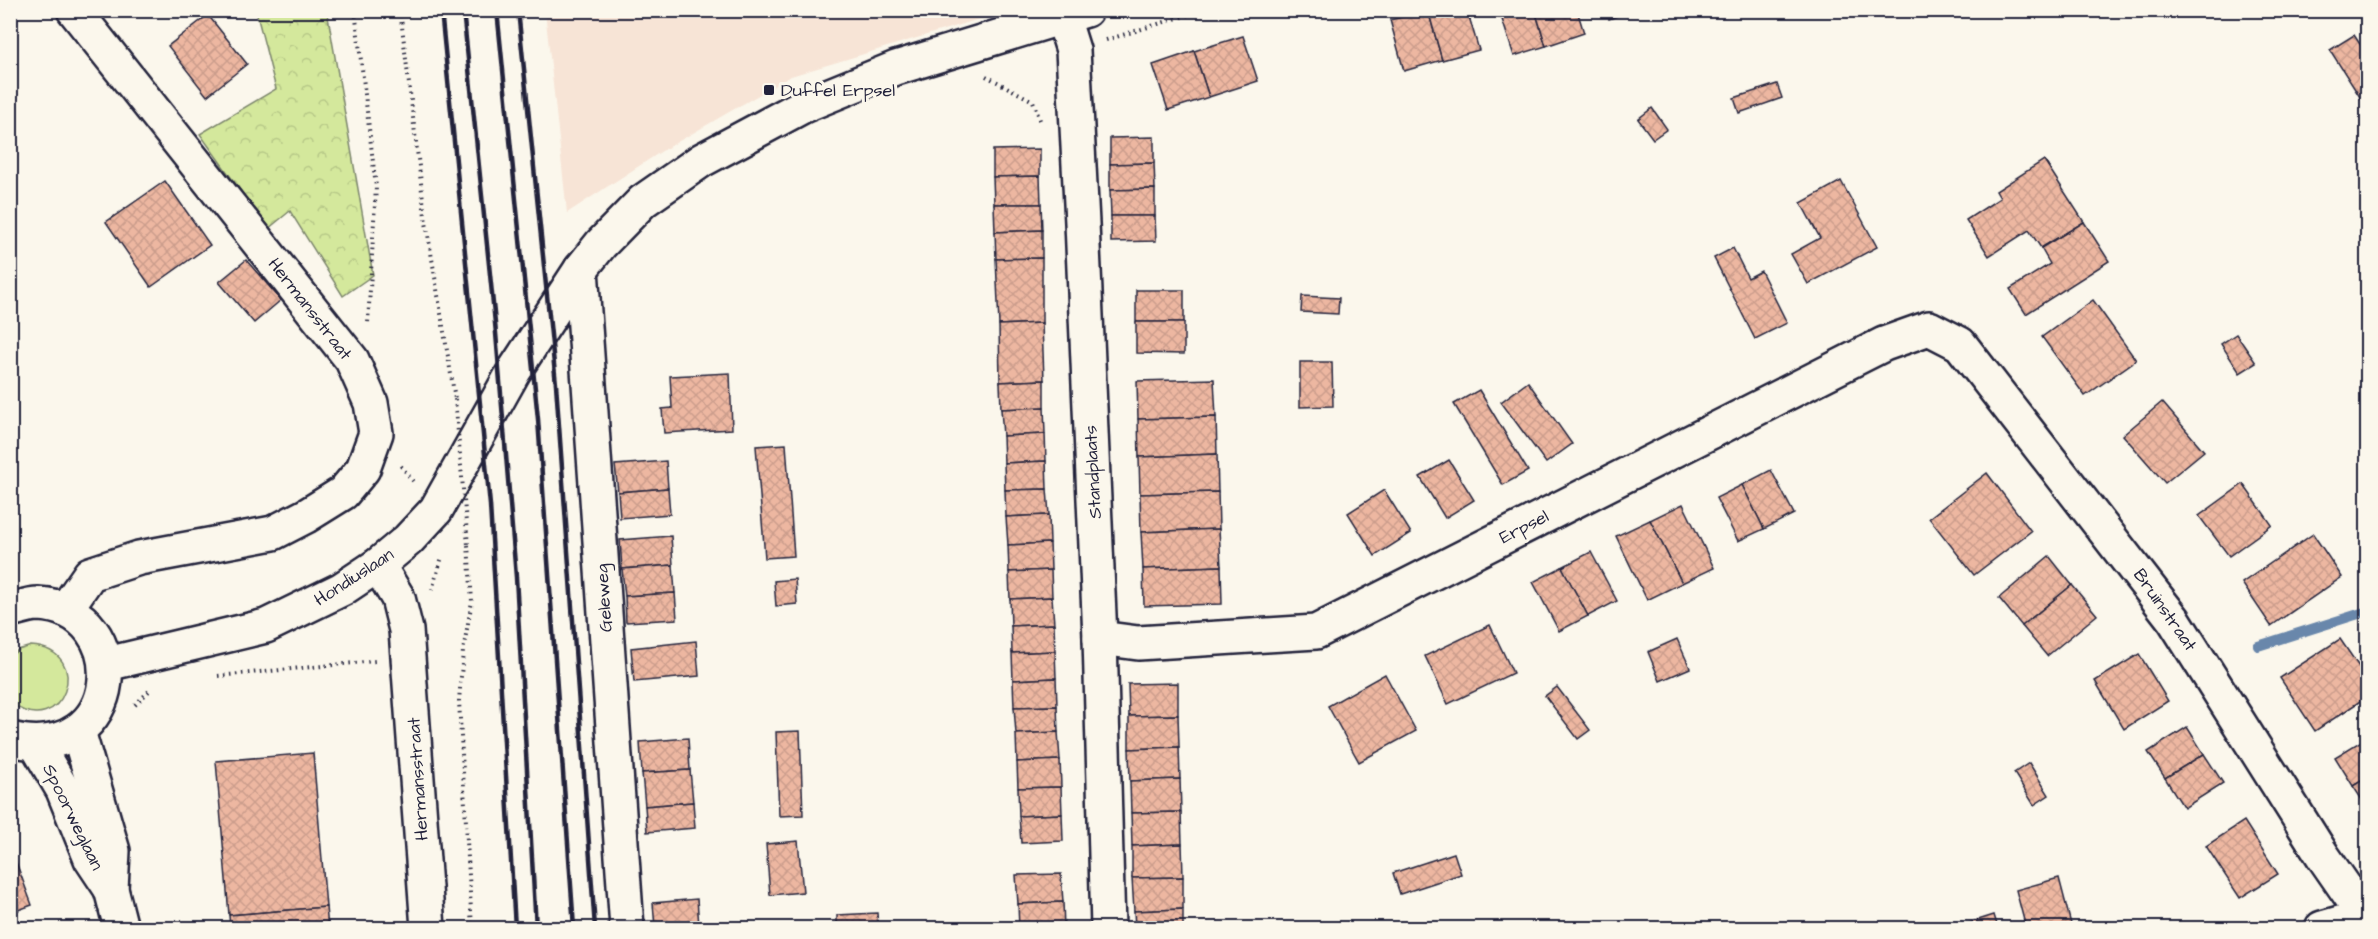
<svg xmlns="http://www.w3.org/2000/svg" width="2378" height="939" viewBox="0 0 2378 939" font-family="'Architects Daughter',sans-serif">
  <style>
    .built { fill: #f7e4d6 }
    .grass { fill: #d4e89c; stroke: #7b856c; stroke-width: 1.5 }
    .forest { fill: url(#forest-crowns); stroke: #7b856c; stroke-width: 1.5 }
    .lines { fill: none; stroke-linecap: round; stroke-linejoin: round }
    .stream { stroke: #6987ab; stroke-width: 10 }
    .building { fill: url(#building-cross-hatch); stroke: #22223b; stroke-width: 1.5 }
    .minor-casing { stroke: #22223b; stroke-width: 38 }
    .tertiary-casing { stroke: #22223b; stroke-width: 38 }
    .path { stroke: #22223b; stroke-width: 4; stroke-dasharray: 1.5 4.5; stroke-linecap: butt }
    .minor { stroke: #fbf7ec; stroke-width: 33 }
    .tertiary { stroke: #fbf7ec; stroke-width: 33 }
    .rail { stroke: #22223b; stroke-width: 4.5 }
    .path-bridge { stroke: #22223b; stroke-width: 4; stroke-dasharray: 1.5 4.5; stroke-linecap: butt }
    .poi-dot { fill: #22223b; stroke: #fbf7ec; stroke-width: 2 }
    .labels { text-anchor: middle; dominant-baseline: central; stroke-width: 6; stroke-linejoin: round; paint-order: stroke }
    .poi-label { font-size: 18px; fill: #22223b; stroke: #fbf7ec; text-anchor: start }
    .street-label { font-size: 18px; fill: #22223b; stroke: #fbf7ec }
  </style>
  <defs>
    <pattern id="forest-crowns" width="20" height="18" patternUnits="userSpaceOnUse" patternTransform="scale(1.5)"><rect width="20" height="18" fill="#d4e89c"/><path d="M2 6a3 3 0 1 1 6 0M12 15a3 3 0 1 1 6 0" fill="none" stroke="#b6c787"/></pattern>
    <pattern id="building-cross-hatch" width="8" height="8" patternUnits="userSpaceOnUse" patternTransform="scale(1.5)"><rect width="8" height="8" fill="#edb7a1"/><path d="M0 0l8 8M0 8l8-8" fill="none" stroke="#cb9d8c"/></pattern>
  </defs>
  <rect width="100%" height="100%" fill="#fbf7ec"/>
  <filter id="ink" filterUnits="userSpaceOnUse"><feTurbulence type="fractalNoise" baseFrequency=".0167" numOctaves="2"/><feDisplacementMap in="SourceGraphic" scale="12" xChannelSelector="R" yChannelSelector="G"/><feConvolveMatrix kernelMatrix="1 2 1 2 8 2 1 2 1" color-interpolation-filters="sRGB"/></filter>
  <g filter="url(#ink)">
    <polygon class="built" points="545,11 545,10 1006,11 791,76 662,151 567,213"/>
    <path class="grass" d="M31,646C96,650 63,743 11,703V656L18,650Z"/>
    <polygon class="forest" points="256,11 327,11 373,275 343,296 290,211 268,229 200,134 276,89"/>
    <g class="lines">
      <polyline class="stream" points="2258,646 2368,611"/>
    </g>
    <g class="building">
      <polygon points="1428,10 1442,60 1404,71 1390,20"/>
      <polygon points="1428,10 1467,10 1479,50 1442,60"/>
      <polygon points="1499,10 1535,10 1546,46 1514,56"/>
      <polygon points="1535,10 1577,10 1584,33 1546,46"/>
      <polygon points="1607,10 1634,10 1609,19"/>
      <polygon points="208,15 247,64 207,96 168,46"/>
      <polygon points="2354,35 2368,56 2368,103 2365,105 2330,50"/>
      <polygon points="1243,36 1258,81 1209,97 1194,51"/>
      <polygon points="1194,51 1209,97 1168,110 1153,65"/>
      <polygon points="1777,84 1782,98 1739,113 1734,98"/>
      <polygon points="10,106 19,118 10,125"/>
      <polygon points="1652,108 1667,129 1653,139 1638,119"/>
      <polygon points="1154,137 1154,163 1110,164 1110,138"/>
      <polygon points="1040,149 1040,176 993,177 993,150"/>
      <polygon points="2044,160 2084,222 2041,248 2029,230 1989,256 1966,220 2000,198 1996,191"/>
      <polygon points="1154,163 1155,189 1110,190 1110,164"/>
      <polygon points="1040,176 1041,204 994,204 993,177"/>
      <polygon points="165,181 210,245 151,287 106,222"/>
      <polygon points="1841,181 1877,247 1808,284 1791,254 1820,238 1801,203"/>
      <polygon points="1155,189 1155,216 1111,216 1110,190"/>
      <polygon points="994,204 1041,204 1042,230 995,232"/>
      <polygon points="1111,216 1155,216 1156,241 1111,242"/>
      <polygon points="2084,222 2109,261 2026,314 2010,289 2050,264 2041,248"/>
      <polygon points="1042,230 1042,258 996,259 995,232"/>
      <polygon points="1733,248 1748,278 1761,271 1787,323 1755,339 1714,258"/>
      <polygon points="1042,258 1042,323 999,325 996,259"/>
      <polygon points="246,260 281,300 254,323 219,282"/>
      <rect x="1136" y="290" width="48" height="32"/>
      <polygon points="1302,296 1339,298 1338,314 1301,312"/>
      <polygon points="2093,300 2136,360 2085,396 2042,337"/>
      <polygon points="1136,322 1184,322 1184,354 1136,353"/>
      <polygon points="1042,323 1044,380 1000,382 999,325"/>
      <polygon points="2236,334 2256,363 2240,373 2221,344"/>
      <polygon points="1300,362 1332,362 1333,406 1300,407"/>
      <polygon points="730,373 732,429 664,433 662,409 672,408 670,376"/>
      <polygon points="1214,379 1216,417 1138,419 1137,381"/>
      <polygon points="1044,380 1044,407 1001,409 1000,382"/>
      <polygon points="1528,382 1572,444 1546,463 1501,402"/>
      <polygon points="1479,390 1528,471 1503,485 1454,404"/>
      <polygon points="2162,402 2204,451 2165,483 2123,435"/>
      <polygon points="1044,407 1045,434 1003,436 1001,409"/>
      <polygon points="1216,417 1217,454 1139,457 1138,419"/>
      <polygon points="1045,434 1046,461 1004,463 1003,436"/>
      <polygon points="786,444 794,556 765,558 756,446"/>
      <polygon points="1217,454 1218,492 1140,494 1139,457"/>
      <polygon points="1449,460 1474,500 1445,518 1420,477"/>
      <polygon points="666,461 668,488 618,492 615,465"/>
      <polygon points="1046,461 1047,489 1005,490 1004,463"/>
      <polygon points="1771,470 1794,514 1764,529 1742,485"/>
      <polygon points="1987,473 2031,531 1974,575 1929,518"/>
      <polygon points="2243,484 2272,525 2229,556 2199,516"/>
      <polygon points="1742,485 1764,529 1738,541 1716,498"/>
      <polygon points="668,488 670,514 620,518 618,492"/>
      <polygon points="1047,489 1049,515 1006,517 1005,490"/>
      <polygon points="1384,490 1411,533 1375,556 1348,513"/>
      <polygon points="1218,492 1219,529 1141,532 1140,494"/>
      <polygon points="1683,504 1714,568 1682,583 1650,520"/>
      <polygon points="1049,515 1050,543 1008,545 1006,517"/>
      <polygon points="1650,520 1682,583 1647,600 1616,536"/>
      <polygon points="1219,529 1221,566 1143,569 1141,532"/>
      <polygon points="2313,534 2342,577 2271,626 2242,583"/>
      <polygon points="671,536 673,565 622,569 620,540"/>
      <polygon points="1050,543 1051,570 1009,572 1008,545"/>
      <polygon points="1591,552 1617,601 1588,616 1562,567"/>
      <polygon points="2049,556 2072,585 2022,626 1999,598"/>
      <polygon points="673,565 675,593 625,596 622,569"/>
      <polygon points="1221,566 1222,604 1144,606 1143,569"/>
      <polygon points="1562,567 1588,616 1559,631 1533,582"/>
      <polygon points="1051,570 1052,597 1010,599 1009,572"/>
      <polygon points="795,579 797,604 776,606 774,581"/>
      <polygon points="2072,585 2097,615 2047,656 2022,626"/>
      <polygon points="675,593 677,619 626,622 625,596"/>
      <polygon points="1052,597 1054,624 1011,626 1010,599"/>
      <polygon points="1054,624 1055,651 1012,653 1011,626"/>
      <polygon points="1490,625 1513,673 1448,704 1425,656"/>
      <polygon points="1677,639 1690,668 1660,681 1648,652"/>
      <polygon points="2340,639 2368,680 2368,696 2315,731 2280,678"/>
      <polygon points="696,641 699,676 634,682 631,648"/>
      <polygon points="1055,651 1056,678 1013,680 1012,653"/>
      <polygon points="2139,654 2168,701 2124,729 2095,681"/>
      <polygon points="1385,674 1416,731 1359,762 1328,706"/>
      <polygon points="1056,678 1057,706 1014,707 1013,680"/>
      <polygon points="1178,683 1178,715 1129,716 1128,684"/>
      <polygon points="1557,687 1590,730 1578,739 1545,696"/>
      <polygon points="1057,706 1058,732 1016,734 1014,707"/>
      <polygon points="1178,715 1179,747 1129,749 1129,716"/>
      <polygon points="2187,727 2204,754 2165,778 2148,752"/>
      <polygon points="800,731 803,815 779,816 776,732"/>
      <polygon points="1058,732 1060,760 1017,762 1016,734"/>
      <polygon points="2368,737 2368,777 2353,786 2335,757"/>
      <polygon points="688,738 690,770 642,773 640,742"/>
      <polygon points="1179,747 1180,779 1130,781 1129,749"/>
      <polygon points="313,753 326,907 229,915 216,761"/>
      <polygon points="2204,754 2223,783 2184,808 2165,778"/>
      <polygon points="1060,760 1061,787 1018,788 1017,762"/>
      <polygon points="2029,763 2049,795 2034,805 2014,773"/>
      <polygon points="690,770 693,802 645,806 642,773"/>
      <polygon points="2368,777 2368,809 2353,786"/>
      <polygon points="1180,779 1181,812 1131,813 1130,781"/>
      <polygon points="1061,787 1062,814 1019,816 1018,788"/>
      <polygon points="693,802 695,828 647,832 645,806"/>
      <polygon points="1181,812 1182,844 1132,846 1131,813"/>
      <polygon points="1062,814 1063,841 1021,843 1019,816"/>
      <polygon points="2244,821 2278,874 2240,898 2206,846"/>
      <polygon points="798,841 803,892 770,895 766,844"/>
      <polygon points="1182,844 1183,877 1132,878 1132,846"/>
      <polygon points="10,846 32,905 10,913"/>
      <polygon points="1454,853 1461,874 1400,894 1393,873"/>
      <polygon points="1061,874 1063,902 1018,904 1016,875"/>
      <polygon points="1183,877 1183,909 1134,911 1132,878"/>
      <polygon points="2059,878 2072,928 2026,928 2016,890"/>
      <polygon points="697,899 699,926 655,928 653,903"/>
      <polygon points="1063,902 1064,928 1019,928 1018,904"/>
      <polygon points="326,907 328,928 230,928 229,915"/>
      <polygon points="1183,909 1183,928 1135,928 1134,911"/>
      <polygon points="877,913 878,928 837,928 837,915"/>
      <polygon points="1994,915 1998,928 1953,928"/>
    </g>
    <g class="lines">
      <g class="minor-casing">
        <g id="minor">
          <polyline points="1063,18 1073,50 1082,223 1100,638 1108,928"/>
          <polyline points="581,269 627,928"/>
          <polyline points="378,565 398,598 406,630 428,928"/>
          <polyline points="65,610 90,574 139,558 273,533 306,516 343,493 363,469 376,433 371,403 352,360 74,10"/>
          <polyline points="1100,638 1138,643 1316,632 1884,344 1929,328 1960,344 2174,620 2323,856 2368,921"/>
          <polyline points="2322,928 2364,916"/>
        </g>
      </g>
      <g class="tertiary-casing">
        <g id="tertiary">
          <path d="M10,610C19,608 29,604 38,604C136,608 127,767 10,739"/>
          <polyline points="107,664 266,626 342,589 378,565 408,540 436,510 514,371 581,269 601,244 643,201 702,160 803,106 896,68 1086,10"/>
          <polyline points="78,731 113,851 111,889 121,928"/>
          <polyline points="36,744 63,790 91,859 111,889"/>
        </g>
      </g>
      <g class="path">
        <polyline points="355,10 376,187 368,323"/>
        <polyline points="400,10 425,216 455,399"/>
        <polyline points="1106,40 1204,10"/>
        <polyline points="986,76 1033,101 1040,120"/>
        <polyline points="401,466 413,481"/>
        <polyline points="468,545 472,601 463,651 459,701 472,928"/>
        <polyline points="432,590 442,557"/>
        <polyline points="218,676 375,661"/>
        <polyline points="135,705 149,691"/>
        <polyline points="10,780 19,784"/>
      </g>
      <use href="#minor" class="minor"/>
      <use href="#tertiary" class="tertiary"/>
      <g class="rail">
        <polyline points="441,10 490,505 515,928"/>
        <polyline points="463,10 496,333 516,577 536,928"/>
        <polyline points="497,10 538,419 574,928"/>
        <polyline points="518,10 556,384 595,928"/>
      </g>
      <polyline class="path-bridge" points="455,399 468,545"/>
    </g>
  </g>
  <rect class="poi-dot" x="763" y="84" width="12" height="12" rx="3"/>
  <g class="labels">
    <g class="poi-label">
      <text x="781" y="90">Duffel Erpsel</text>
    </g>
    <g class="street-label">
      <text transform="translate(310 309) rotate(52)">Hermansstraat</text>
      <text transform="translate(1093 472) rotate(-93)">Standplaats</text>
      <text transform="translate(1524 527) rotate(-27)">Erpsel</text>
      <text transform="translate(354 577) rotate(-33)">Hondiuslaan</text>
      <text transform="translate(604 598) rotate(-94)">Geleweg</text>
      <text transform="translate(2165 610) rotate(55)">Bruinstraat</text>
      <text transform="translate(418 779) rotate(-94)">Hermansstraat</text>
      <text transform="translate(73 817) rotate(64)">Spoorweglaan</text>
    </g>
  </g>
  <rect width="2378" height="939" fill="none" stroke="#fbf7ec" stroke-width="36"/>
  <rect x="18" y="18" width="2342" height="903" fill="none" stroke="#22223b" stroke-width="2" filter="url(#ink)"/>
</svg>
